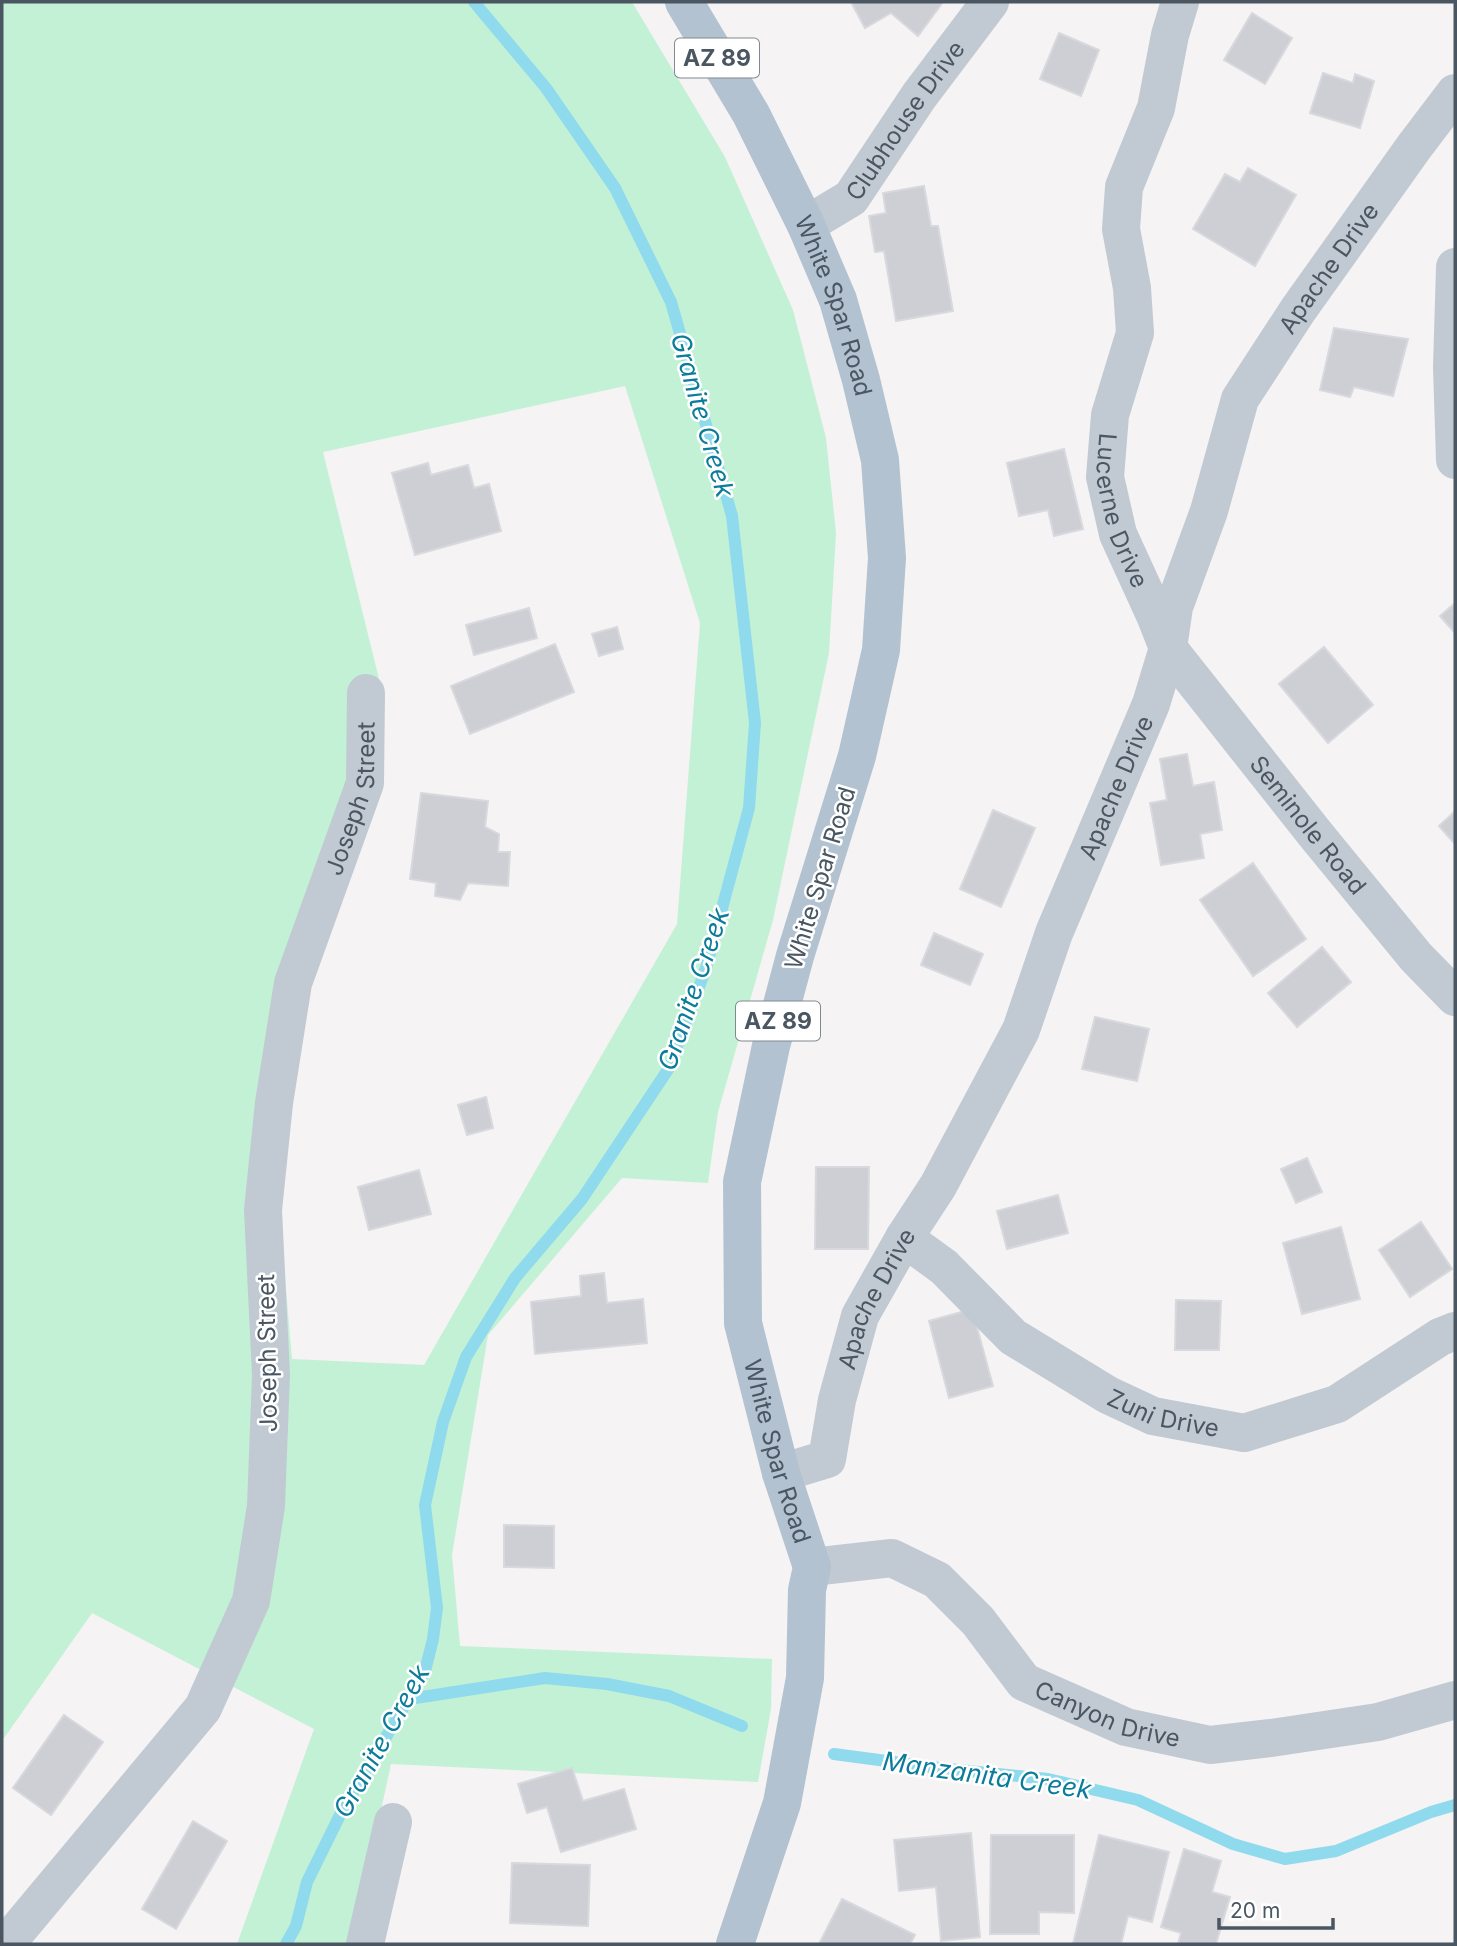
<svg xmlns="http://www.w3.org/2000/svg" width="1457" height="1946" viewBox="0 0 1457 1946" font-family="Inter,sans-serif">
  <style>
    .green { fill: #c3f1d5; fill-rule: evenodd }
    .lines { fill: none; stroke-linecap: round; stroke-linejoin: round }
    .stream { stroke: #90daee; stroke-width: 12 }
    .building { fill: #cdcfd5; stroke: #d7d9de; stroke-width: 2 }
    .minor { stroke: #c1cad2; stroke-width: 38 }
    .major { stroke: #b3c2d1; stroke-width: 38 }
    .labels { text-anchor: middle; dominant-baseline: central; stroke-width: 5; stroke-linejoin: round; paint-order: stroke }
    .shield { fill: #fff; stroke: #808990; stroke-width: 2 }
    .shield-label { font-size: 23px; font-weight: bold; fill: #4a5661 }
    .street-label { font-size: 24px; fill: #4a5661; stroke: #fff }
    .water-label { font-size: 26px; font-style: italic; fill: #0c7c9b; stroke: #fff }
  </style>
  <rect width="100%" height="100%" fill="#f5f3f3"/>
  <path class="green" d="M2,2H632L725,157L793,310L826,438L836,533L829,653L773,920L718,1112L708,1183L622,1178L488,1335L452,1555L460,1646L772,1659L771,1709L758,1782L391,1764L352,1944H237L314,1729L92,1613L2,1741ZM625,386L700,623L677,924L424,1365L292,1359L279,1209L304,989L381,687L323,452Z"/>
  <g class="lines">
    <g class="stream">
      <polyline points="409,1699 545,1678 607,1684 669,1696 742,1726"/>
      <polyline points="834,1754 939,1768 1048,1779 1138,1800 1233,1844 1285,1859 1336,1851 1431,1812 1455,1805"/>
      <polyline points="286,1944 296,1926 307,1882 341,1813 425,1671 433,1639 437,1608 425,1505 443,1422 466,1357 515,1278 582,1199 669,1068 706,968 749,808 755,723 732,516 671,302 615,188 546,88 474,2"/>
    </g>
  </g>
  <g class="building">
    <polygon points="851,2 943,2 918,36 891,13 865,28"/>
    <polygon points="1252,13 1292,38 1265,84 1224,60"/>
    <polygon points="1059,33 1099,50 1081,96 1040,79"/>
    <polygon points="1323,73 1353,83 1355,74 1374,81 1360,128 1310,113"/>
    <polygon points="1248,168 1296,195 1255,266 1193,229 1225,174 1240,182"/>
    <polygon points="924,186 931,226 938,226 953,311 896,321 884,251 875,252 869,216 886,213 883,193"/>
    <polygon points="1334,328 1408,339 1393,396 1354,387 1350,397 1320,390"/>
    <polygon points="1064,449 1083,529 1054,536 1048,510 1019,516 1007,463"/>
    <polygon points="428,463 431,475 468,465 474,488 489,484 501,531 415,555 392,473"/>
    <polygon points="1455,603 1455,633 1440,616"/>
    <polygon points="529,608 537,638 474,655 466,625"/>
    <polygon points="617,627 623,649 599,656 592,634"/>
    <polygon points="555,644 574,692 470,734 451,686"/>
    <polygon points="1324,647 1373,705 1328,743 1279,684"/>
    <polygon points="1187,754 1193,786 1214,782 1222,830 1200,834 1204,858 1161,865 1150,803 1167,800 1160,759"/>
    <polygon points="421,793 488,801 485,827 499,834 498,852 510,852 508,886 468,883 460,900 435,896 436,883 410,879"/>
    <polygon points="993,810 1035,828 1001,907 960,889"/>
    <polygon points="1455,811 1455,844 1439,826"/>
    <polygon points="1253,863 1306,939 1253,976 1200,900"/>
    <polygon points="934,933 983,954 970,985 921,965"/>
    <polygon points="1322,947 1351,982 1297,1027 1268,993"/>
    <polygon points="1095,1017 1149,1029 1137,1081 1082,1069"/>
    <polygon points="486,1097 493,1128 467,1135 458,1105"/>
    <polygon points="1307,1158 1322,1192 1296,1203 1281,1169"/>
    <polygon points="816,1167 869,1167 868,1249 815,1249"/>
    <polygon points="419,1170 431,1214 369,1230 358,1187"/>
    <polygon points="1058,1195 1068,1233 1007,1249 997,1211"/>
    <polygon points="1421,1222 1452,1269 1410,1297 1379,1250"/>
    <polygon points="1341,1227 1360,1299 1302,1314 1283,1243"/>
    <polygon points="604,1273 607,1303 643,1299 647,1343 535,1354 531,1302 581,1296 580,1276"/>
    <polygon points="1176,1300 1221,1301 1219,1350 1175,1350"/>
    <polygon points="972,1309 993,1386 949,1398 929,1321"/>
    <polygon points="504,1525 554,1526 554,1568 504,1567"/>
    <polygon points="64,1715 103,1742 51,1815 13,1788"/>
    <polygon points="572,1768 583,1801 624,1789 636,1829 561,1852 547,1807 527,1813 518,1784"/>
    <polygon points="193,1821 227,1841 176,1929 142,1909"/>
    <polygon points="971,1833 980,1937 941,1941 936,1887 899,1891 894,1840"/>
    <polygon points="991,1835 1074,1835 1074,1913 1039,1912 1039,1934 990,1934"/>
    <polygon points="1099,1835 1169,1852 1152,1922 1128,1916 1121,1944 1073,1944"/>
    <polygon points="1184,1849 1221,1861 1212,1892 1230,1897 1216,1944 1178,1944 1181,1933 1161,1927"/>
    <polygon points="512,1863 590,1865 588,1926 510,1923"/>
    <polygon points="842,1899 915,1935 910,1944 819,1944"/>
  </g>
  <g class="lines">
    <g class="minor">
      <path id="s1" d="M1180,2L1170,35L1156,108L1124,187L1121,229L1132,288L1135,333L1110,415L1105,477L1118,534L1155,615L1168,648L1316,835L1416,957L1455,997"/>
      <path id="s2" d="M806,225L851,198L919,96L990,2"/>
      <polyline points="1455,267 1452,367 1455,460"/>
      <path id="s3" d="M904,1238L944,1267L1013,1337L1108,1395L1153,1416L1244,1433L1337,1404L1440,1337L1455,1331"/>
      <path id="s4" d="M781,1473L827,1459L837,1400L860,1316L904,1238L938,1186L1021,1030L1054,933L1151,704L1168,648L1174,607L1209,511L1240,399L1298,310L1414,147L1455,93"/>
      <path id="s5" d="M812,1567L892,1558L937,1580L978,1621L1024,1682L1126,1727L1210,1745L1271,1738L1378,1722L1455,1700"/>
      <path id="s6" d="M6,1944L203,1708L251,1601L266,1506L271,1375L263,1210L274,1103L293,983L365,783L366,693"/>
      <polyline points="365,1944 393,1822"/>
    </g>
    <path class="major" id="s7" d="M684,2L751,114L806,225L838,300L861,380L880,460L887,558L881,650L857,756L795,956L771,1046L742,1182L743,1323L781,1473L812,1567L807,1590L805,1678L782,1803L735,1944"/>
  </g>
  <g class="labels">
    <g class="shield">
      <rect x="675" y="38.5" width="84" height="39" rx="5"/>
      <rect x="736" y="1001.5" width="84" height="39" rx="5"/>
    </g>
    <g class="shield-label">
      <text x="717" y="58">AZ 89</text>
      <text x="778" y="1021">AZ 89</text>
    </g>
    <g class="street-label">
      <text stroke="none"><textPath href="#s2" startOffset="147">Clubhouse Drive</textPath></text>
      <text stroke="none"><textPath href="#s4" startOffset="1351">Apache Drive</textPath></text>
      <text stroke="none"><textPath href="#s7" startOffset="340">White Spar Road</textPath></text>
      <text stroke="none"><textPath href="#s1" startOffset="525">Lucerne Drive</textPath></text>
      <text stroke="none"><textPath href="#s4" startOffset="784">Apache Drive</textPath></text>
      <text stroke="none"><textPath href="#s6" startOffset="1241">Joseph Street</textPath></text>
      <text stroke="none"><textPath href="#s1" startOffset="898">Seminole Road</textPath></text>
      <text transform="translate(820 878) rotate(-73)">White Spar Road</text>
      <text stroke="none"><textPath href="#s4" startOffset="217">Apache Drive</textPath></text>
      <text transform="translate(267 1353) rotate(-91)">Joseph Street</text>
      <text stroke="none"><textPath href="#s3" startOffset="318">Zuni Drive</textPath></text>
      <text stroke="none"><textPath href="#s7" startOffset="1516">White Spar Road</textPath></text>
      <text stroke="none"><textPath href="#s5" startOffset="355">Canyon Drive</textPath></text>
    </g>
    <g class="water-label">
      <text transform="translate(703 415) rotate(74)">Granite Creek</text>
      <text transform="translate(693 989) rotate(-71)">Granite Creek</text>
      <text transform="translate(381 1741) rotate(-61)">Granite Creek</text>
      <text transform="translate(987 1775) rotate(8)">Manzanita Creek</text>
    </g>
  </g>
  <rect width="1457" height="1946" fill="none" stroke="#4a5661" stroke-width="7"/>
  <path d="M1219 1918v10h114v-10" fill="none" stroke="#4a5661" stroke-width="3.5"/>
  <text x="1230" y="1918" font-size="21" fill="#4a5661" stroke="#ffffff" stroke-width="5" paint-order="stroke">20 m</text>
</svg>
